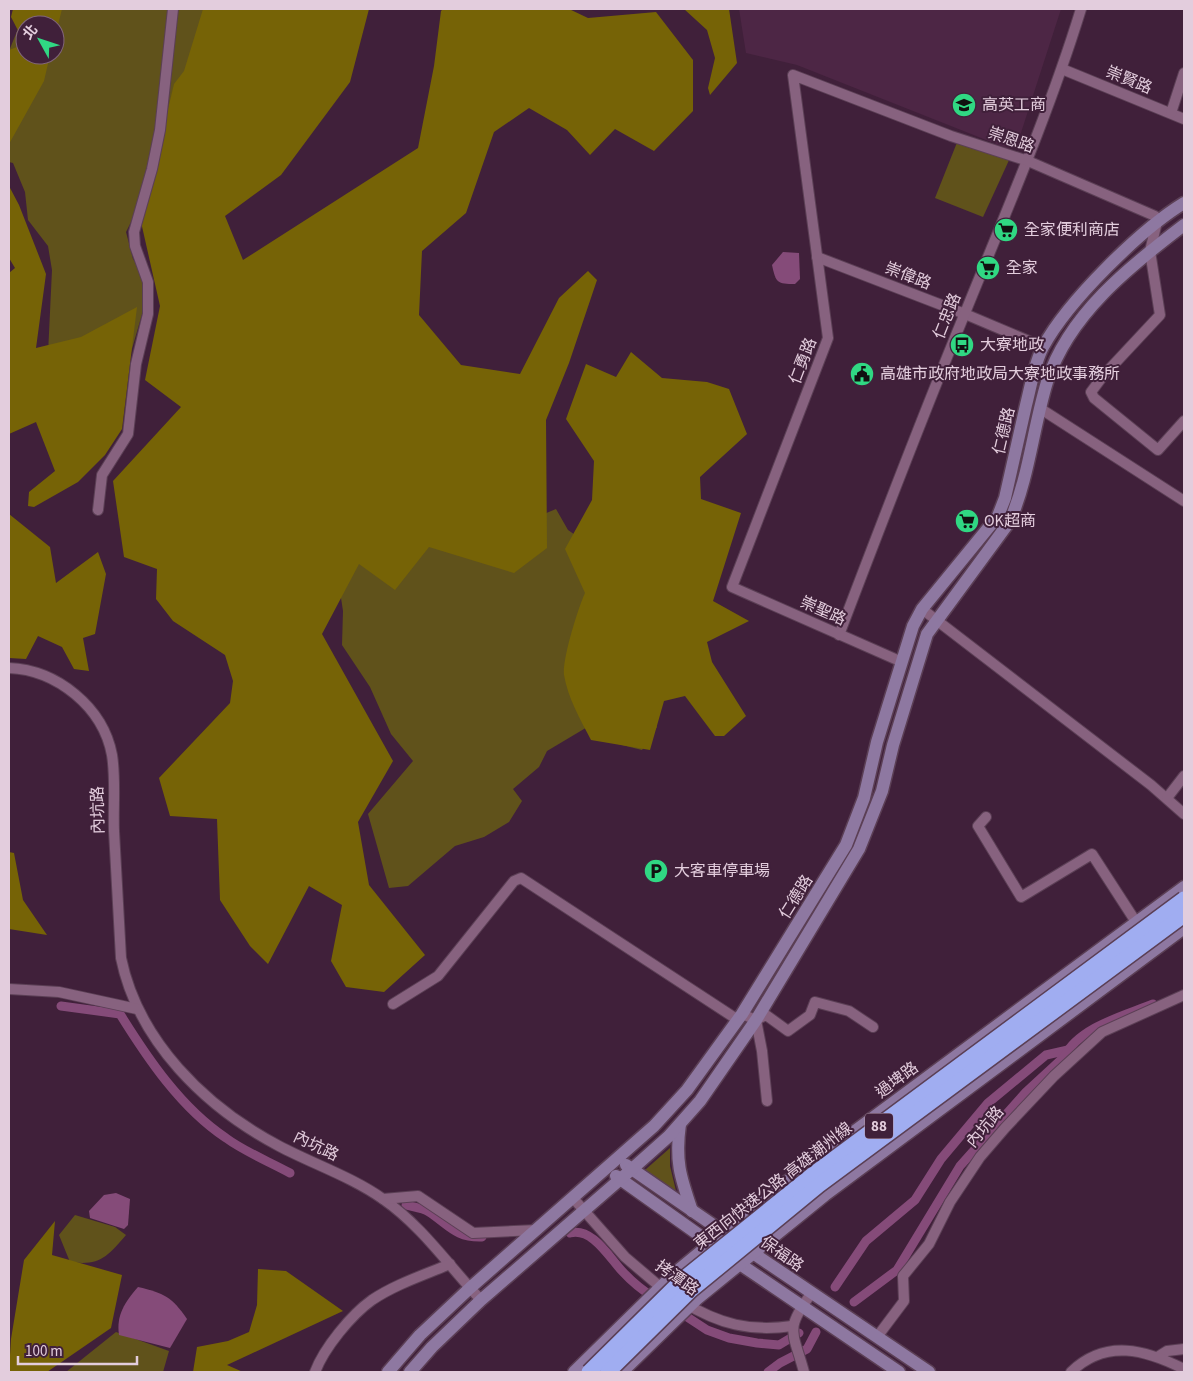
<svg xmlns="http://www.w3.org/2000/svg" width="1193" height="1381" viewBox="0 0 1193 1381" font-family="'Source Sans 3','Noto Sans TC',sans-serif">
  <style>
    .built { fill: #4d2645 }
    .green { fill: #60521b; fill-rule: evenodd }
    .forest { fill: #766306 }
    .water { fill: #854b79 }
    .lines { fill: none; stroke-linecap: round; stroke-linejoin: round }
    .canal { stroke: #854b79; stroke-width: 9 }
    .street-casing { stroke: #5b3f55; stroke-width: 12 }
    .secondary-casing { stroke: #5b3f55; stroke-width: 15 }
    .street { stroke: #87627f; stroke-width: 10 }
    .secondary { stroke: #8e78a1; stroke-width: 12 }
    .highway-bridge-casing { stroke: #5b3f55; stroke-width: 18; stroke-linecap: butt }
    .highway-bridge { stroke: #a0adf1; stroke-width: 15 }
    .labels { text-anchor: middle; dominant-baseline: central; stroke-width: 4; stroke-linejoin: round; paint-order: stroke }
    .shield { fill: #40203a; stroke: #b299ac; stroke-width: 1 }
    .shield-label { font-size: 15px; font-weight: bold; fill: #e3cddd }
    .street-label { font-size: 16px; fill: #e3cddd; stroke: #40203a }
    .poi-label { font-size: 16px; fill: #e3cddd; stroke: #40203a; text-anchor: start }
  </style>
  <rect width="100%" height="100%" fill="#40203a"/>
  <polygon class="built" points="739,9 1061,9 1017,145 1009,149 797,65 746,53"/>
  <g class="green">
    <path d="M26,9H282L144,196L126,232L133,259L147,278L145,304L129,359L48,354L52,270L48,246L28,220L25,192L13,163L9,162V51ZM25,25H55V55H25Z"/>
    <polygon points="958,140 1010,158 983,217 935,198"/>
    <polygon points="556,509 568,530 581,539 657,727 642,750 606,741 589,726 547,751 539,767 513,789 522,801 509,822 484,837 455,846 408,886 389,888 368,814 413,761 391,734 370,687 342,645 343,611 338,578 342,557 532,519"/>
    <polygon points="670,1148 670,1166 676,1191 645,1170"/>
    <path d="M75,1215L115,1227L126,1235C107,1257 100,1266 70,1262L59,1235Z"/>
    <polygon points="116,1332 169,1351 163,1372 66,1372"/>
  </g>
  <g class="forest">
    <polygon points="13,9 62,9 55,37 55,25 25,25 25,55 50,55 44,81 9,144 9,50 25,44 11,17"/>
    <polygon points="203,9 369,9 350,82 281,175 225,216 243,260 418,148 434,66 441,11 443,9 569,9 588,18 656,12 693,60 693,111 654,151 615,129 590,155 567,130 529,108 494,132 466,213 422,251 419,315 461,365 520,374 559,298 588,271 597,280 569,363 546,420 547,548 514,573 429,547 395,590 359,564 322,634 393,761 358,822 369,885 425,955 384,992 346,987 331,961 342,905 309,886 268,964 250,946 220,900 217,819 170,816 159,778 230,703 233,681 225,655 173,621 156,599 157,569 124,557 113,481 181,407 145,380 160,306 141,222 174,84 184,71"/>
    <polygon points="684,9 729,9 737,63 710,95 708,88 715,58 707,30"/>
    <polygon points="9,186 19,205 46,274 36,348 81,337 137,307 122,429 105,455 78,482 34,507 28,506 29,492 55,471 36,422 9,434 9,273 15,268 9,258"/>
    <path d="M631,352L662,378L707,382L729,389L747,434L700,477L701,499L741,513L713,601L749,621L707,642L712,662L746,716L724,736H715L685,696L664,701L650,750L591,740C580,719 568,698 564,675C562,660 578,608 585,593L565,549L592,500L594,461L566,419L586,364L616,377Z"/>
    <polygon points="9,514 50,547 56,583 98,552 106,574 95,634 83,638 89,671 74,669 62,647 38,636 26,659 9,658"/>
    <polygon points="9,852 14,853 23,900 47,935 9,929"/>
    <polygon points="55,1221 52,1255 122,1275 111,1328 47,1372 9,1372 11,1339 24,1260"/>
    <polygon points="258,1269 286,1271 343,1311 227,1365 243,1372 193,1372 197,1347 228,1341 249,1332 257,1305"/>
  </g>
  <g class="water">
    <path d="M783,252L799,253L800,279L795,284C777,284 776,283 772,265Z"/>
    <polygon points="116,1193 130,1199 128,1225 124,1229 90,1218 89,1211 104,1195"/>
    <path d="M138,1287C164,1293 172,1297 187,1319L170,1348L119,1335C116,1315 125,1302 138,1287Z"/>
  </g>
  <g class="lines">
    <g class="canal">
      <path d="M61,1006L120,1014C148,1059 181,1108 226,1138C245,1152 268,1161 290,1173"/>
      <path d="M406,1205C413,1207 423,1208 429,1212C449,1225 456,1238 482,1237"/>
      <path d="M570,1233C592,1227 609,1257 622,1271C632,1282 643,1291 656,1299"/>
      <polyline points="835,1287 866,1241 915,1200 941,1159 988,1103 1046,1055 1068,1050"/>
      <path d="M854,1302L897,1270L960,1166L1026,1092L1064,1057C1079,1027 1124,1016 1153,1004"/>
      <polyline points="678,1311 707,1330 729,1338 757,1343 779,1345 799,1333"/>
      <polyline points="768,1372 780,1363 807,1349 816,1332"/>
    </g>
    <g class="street-casing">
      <g id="street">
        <polyline points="1062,69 1184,119"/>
        <polyline points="1171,113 1184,73"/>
        <polyline points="817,257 965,314 1043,347"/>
        <polyline points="1041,409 1184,501"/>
        <polyline points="98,510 102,475 128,434 136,364 148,314 148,282 135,246 134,232 152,169 160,130 173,9"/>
        <polyline points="922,609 1151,785 1184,814"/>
        <path d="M839,635C880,527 921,420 965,313C1006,212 1049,113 1081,9"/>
        <polyline points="902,662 732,587 828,338 793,75 951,136 1028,161 1155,216 1157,222 1150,251 1160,315 1103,376 1091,392 1094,398 1158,450 1184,421"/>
        <path d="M9,668C57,670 103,707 112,755C116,780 113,806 114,831C116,874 119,916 121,958C138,1041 205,1107 279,1146C313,1164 352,1177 383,1199C422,1226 449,1266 481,1300"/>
        <polyline points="1167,798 1184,776"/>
        <polyline points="986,817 978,826 1021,897 1092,854 1136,922"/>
        <polyline points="9,989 59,992 137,1009"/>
        <polyline points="393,1004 438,976 514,881 521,878 738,1020"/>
        <polyline points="742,1014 756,1020 762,1051 767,1101"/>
        <polyline points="756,1020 766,1015 788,1031 810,1015 815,1002 849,1011 873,1027"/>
        <polyline points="573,1198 625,1257 665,1291"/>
        <polyline points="383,1199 418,1196 473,1233 537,1230"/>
        <path d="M683,1302C719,1324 750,1332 792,1326"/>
        <polyline points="877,1337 904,1301 903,1276 929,1244 950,1202 980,1157 1005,1128 1054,1076 1102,1032 1184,995"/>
        <polyline points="1159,1356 1167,1351 1184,1349"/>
        <path d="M315,1372C324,1348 351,1315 372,1300C396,1284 424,1275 450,1264"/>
        <path d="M804,1372C793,1331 784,1330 811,1294"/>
        <path d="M1071,1372C1106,1338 1146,1350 1184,1369"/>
      </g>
    </g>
    <g class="secondary-casing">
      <g id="secondary">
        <path d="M680,1124C675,1161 680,1176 692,1211"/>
        <polyline points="626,1165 729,1236"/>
        <polyline points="616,1176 716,1247"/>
        <polyline points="747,1249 929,1372"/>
        <polyline points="734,1260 899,1372"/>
        <path d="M388,1372L420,1335L470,1288L654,1126L687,1090L742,1014L846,845L864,798L877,742L913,626L922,609L998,516L1005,498C1012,467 1019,436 1026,405C1031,386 1034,364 1043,347C1068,301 1140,230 1184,203"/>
        <path d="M410,1372L432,1347L481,1300L632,1169L669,1136L700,1101L756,1020L859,849L882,791L893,745L927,634L1010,521C1029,477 1033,428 1047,382C1068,315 1130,266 1184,225"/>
        <polyline points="574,1372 676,1272 774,1191 1184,887"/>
        <polyline points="622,1372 698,1298 825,1195 1184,928"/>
      </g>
    </g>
    <use href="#street" class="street"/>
    <use href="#secondary" class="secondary"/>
    <g class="highway-bridge-casing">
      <g id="highway-bridge">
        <polyline points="589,1372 682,1280 812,1175 1184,899"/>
        <polyline points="608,1372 691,1290 819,1185 1184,915"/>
      </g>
    </g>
    <use href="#highway-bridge" class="highway-bridge"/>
  </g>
  <defs>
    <g id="school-disc" transform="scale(1.25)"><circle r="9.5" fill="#30d883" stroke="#40203a"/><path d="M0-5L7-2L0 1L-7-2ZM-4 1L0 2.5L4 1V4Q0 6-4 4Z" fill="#111"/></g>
    <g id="supermarket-disc" transform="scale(1.25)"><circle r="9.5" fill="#30d883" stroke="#40203a"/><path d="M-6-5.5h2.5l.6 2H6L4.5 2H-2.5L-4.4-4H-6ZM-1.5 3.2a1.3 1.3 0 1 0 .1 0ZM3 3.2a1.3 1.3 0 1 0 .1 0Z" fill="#111"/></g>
    <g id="bus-disc" transform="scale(1.25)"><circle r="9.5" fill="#30d883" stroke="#40203a"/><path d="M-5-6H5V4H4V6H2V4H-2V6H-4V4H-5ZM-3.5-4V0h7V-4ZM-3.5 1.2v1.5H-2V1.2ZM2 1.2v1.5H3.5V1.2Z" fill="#111"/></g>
    <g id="civic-disc" transform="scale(1.25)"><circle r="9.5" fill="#30d883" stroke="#40203a"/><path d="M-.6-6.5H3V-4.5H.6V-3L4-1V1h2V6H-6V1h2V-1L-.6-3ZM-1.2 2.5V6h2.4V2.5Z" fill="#111"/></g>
    <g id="parking-disc" transform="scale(1.25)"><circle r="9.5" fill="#30d883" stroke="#40203a"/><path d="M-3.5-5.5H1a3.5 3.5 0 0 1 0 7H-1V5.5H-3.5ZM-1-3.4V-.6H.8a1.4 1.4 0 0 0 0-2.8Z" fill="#111"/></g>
  </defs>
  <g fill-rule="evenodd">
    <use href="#school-disc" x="964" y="105"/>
    <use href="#supermarket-disc" x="1006" y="230"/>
    <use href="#supermarket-disc" x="988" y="268"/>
    <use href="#bus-disc" x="962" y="345"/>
    <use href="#civic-disc" x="862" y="374"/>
    <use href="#supermarket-disc" x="967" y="521"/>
    <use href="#parking-disc" x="656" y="871"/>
  </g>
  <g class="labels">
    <rect class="shield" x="865" y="1113.5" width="28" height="25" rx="4"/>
    <g class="shield-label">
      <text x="879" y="1126">88</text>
    </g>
    <g class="street-label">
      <text transform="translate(1129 80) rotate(22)">崇賢路</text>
      <text transform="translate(1011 140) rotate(19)">崇恩路</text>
      <text transform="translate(908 276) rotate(21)">崇偉路</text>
      <text transform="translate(947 316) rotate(-68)">仁忠路</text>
      <text transform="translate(803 361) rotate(-69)">仁勇路</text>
      <text transform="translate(1004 431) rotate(-77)">仁德路</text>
      <text transform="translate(823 611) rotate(24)">崇聖路</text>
      <text transform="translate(98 810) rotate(-91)">內坑路</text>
      <text transform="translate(796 897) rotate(-58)">仁德路</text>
      <text transform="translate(897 1080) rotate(-37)">過埤路</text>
      <text transform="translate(985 1127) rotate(-50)">內坑路</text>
      <text transform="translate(316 1146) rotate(26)">內坑路</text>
      <text transform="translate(773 1186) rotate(-38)">東西向快速公路 高雄潮州線</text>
      <text transform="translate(782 1254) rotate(35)">保福路</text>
      <text transform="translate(677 1278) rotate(35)">拷潭路</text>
    </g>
    <g class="poi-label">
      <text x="982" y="105">高英工商</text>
      <text x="1024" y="230">全家便利商店</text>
      <text x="1006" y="268">全家</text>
      <text x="980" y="345">大寮地政</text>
      <text x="880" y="374">高雄市政府地政局大寮地政事務所</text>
      <text x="984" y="521">OK超商</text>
      <text x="674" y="871">大客車停車場</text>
    </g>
  </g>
  <rect width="1193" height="1381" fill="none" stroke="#e3cddd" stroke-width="20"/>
  <g transform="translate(40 40) rotate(310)"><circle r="24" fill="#40203a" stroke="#81657b"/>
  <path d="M0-4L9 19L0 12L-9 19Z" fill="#30d883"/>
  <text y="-8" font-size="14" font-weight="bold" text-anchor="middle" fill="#e3cddd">北</text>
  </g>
  <path d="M18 1356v8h119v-8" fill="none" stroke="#e3cddd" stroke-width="2.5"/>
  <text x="25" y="1356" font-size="15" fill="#e3cddd" stroke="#40203a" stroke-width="4" paint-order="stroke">100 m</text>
</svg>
